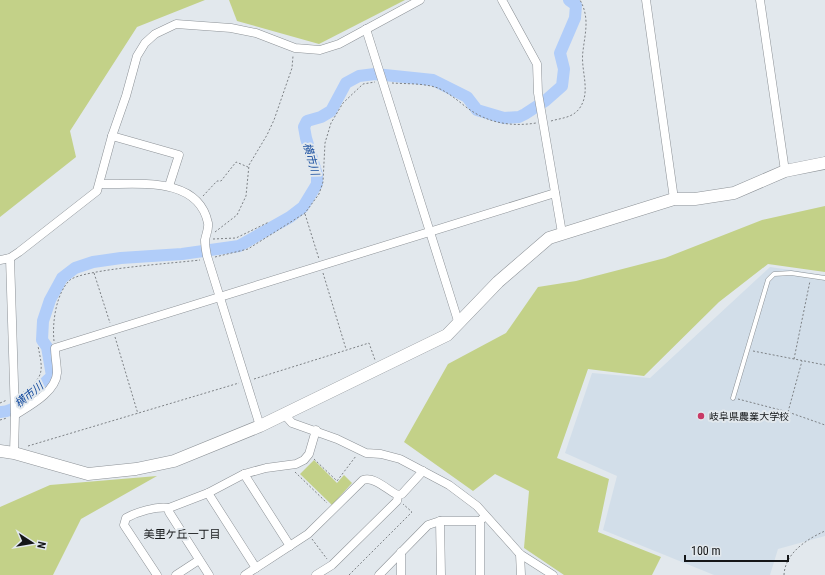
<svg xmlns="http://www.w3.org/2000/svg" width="825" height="575" viewBox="0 0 825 575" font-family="'Roboto Condensed','Noto Sans JP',sans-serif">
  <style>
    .built { fill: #d2dee9 }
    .green { fill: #c3d188 }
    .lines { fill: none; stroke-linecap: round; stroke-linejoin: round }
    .river { stroke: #b1cdf9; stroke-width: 12 }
    .lane-casing { stroke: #8d9297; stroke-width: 5 }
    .street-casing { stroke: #8d9297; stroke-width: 9 }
    .secondary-casing { stroke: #8d9297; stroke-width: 13 }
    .path { stroke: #7d8185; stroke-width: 1; stroke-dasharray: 2 2; stroke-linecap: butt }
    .lane { stroke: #fff; stroke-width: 4 }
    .street { stroke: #fff; stroke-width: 8 }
    .secondary { stroke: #fff; stroke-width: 12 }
    .poi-dot { fill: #c83a66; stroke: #e2e8ed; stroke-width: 1.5 }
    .labels { text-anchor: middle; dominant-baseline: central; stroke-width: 4; stroke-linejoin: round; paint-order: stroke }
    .poi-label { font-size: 10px; fill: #141618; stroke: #e2e8ed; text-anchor: start }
    .water-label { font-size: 11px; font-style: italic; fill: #164c9e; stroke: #e2e8ed }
    .neighbourhood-label { font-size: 11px; fill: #141618; stroke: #e2e8ed }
  </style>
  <rect width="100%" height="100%" fill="#e2e8ed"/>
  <polygon class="built" points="770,267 825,275 825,536 778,549 770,575 714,575 603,530 617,476 565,453 592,373 650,378"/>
  <g class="green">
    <polygon points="0,0 205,0 137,27 70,131 76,157 0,217"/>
    <polygon points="229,0 405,0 319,44 237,21"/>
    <polygon points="825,206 825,272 768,264 719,302 644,376 588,369 557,458 609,479 598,532 661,557 652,575 564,575 524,548 529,491 495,474 473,491 404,442 448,364 506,333 538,287 576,281 665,258 762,220"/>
    <polygon points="314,460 337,483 344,475 352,483 332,505 300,474"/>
    <polygon points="157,476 81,519 53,575 0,575 0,507 50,485"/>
  </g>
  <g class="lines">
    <path class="river" d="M0,412C17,413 40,387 52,376L47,347L42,340L43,321L50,300L62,278L75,268L93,262L121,258L182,254L239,246L290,217L303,207L317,184V175L306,138L304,127L307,121L321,117L331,111L346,83L359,76L375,74L433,80L467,97L477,110L504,118L519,117L525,114L545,101L562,86L564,69L560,53L575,18L576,5L569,0"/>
    <g class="lane-casing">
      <polyline id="lane" points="733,398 768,280 774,274 791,273 825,278"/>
    </g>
    <g class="street-casing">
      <g id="street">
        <polyline points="502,0 537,64 538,93 562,233"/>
        <polyline points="646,0 674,199"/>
        <polyline points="760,0 785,171"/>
        <polyline points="366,29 459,324"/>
        <polyline points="112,136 179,155 169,186"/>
        <path d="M100,184C136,185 198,175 208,223C209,229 206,234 205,240C205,245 206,251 207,256L260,426"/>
        <polyline points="10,258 15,415 14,453"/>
        <polyline points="0,260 10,258 19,252 97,191 112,136 126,96 137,56 145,43 155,34 176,24 231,28 256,33 295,48 320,50 339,44 420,0"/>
        <polyline points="284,414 292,423 337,439 366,453 381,454 400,459 449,485 477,506 520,554 553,575"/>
        <path d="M15,415C29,406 56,392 57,373C57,365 55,356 55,348L555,193"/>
        <polyline points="244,474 290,546"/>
        <polyline points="208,493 256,568"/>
        <polyline points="169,508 169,512 209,575"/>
        <polyline points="401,552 401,575"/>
        <polyline points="520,554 521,575"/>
        <path d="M157,575L124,525L126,518C137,512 156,506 169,508L208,493L244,474L266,468L296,464L304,460L309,454L316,430"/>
        <polyline points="176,575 199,560"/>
        <path d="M245,575L308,534L363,480C375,476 388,491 398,495"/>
        <polyline points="316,575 332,565 397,501 398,495 402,494 423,471"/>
        <polyline points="379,575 428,525 440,521"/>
        <polyline points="441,575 440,521 480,521"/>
        <polyline points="480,575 480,521 483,518"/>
      </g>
    </g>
    <g class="secondary-casing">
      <polyline id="secondary" points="0,451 14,453 88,474 136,469 174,461 260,426 447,335 498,282 549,238 674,199 695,199 734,193 785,171 825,163"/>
    </g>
    <g class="path">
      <path d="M392,83C406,84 424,83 438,88C449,93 457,100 466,107C487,123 511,127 536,123"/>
      <path d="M551,121C561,118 572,118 579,109C592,92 580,70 583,51C585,33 590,18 580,0"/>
      <polyline points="203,196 217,181 221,181 236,162 248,167"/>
      <polyline points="305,214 319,259"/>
      <polyline points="215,232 237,215 246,196 249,165 267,135 274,120 292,68 293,56"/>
      <polyline points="213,239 236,238 269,222"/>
      <polyline points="215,257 248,249 305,213 319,194 323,182 325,143 331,123 343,103 363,84 375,82"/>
      <polyline points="94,273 110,323"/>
      <polyline points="323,273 346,349"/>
      <polyline points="115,337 138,414"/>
      <path d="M54,341C52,323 56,293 70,280C84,269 177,263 200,260"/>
      <polyline points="753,351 825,365"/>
      <polyline points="794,359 810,281"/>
      <polyline points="254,379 369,343 375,360"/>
      <path d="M22,393C45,377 43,371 38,346"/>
      <polyline points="738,399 788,412 825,425"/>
      <polyline points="0,403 7,400"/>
      <polyline points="788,412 802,361"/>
      <polyline points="0,420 7,418"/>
      <polyline points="28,446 239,383"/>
      <polyline points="314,459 337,481 356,456"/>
      <polyline points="295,472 327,503"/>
      <polyline points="312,539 327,559"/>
      <polyline points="349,575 412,512 403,504"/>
      <path d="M784,575C785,553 807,539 825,531"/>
    </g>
    <use href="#lane" class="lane"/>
    <use href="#street" class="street"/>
    <use href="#secondary" class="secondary"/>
  </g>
  <circle class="poi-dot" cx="701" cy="416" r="4"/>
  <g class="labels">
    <g class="poi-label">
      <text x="709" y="416">岐阜県農業大学校</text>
    </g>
    <g class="water-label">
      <text transform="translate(311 159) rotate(75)">横市川</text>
      <text transform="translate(29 395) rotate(-39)">横市川</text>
    </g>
    <g class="neighbourhood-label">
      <text x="182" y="534">美里ケ丘一丁目</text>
    </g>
  </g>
  <g transform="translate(32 543) rotate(102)" stroke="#e2e8ed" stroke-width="3" paint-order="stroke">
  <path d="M0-3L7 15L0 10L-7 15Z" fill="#141618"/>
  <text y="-6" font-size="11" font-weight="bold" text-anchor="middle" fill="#141618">N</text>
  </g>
  <path d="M685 555v6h103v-6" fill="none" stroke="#141618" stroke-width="2"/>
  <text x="691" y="555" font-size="12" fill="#141618" stroke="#e2e8ed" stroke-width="3" paint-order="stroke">100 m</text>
</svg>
